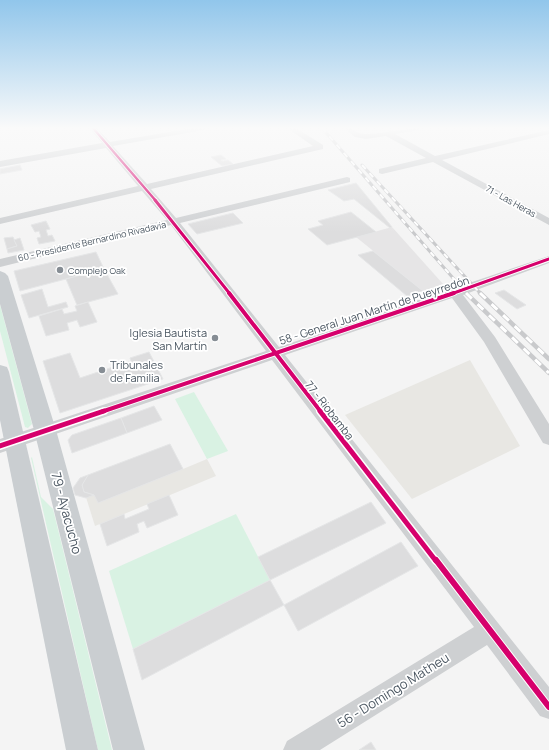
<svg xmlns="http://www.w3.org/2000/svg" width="549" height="750" viewBox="0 0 549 750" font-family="Manrope,sans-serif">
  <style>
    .commercial { fill: #e8e7e3 }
    .education { fill: #e6e5e6 }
    .green { fill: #d9f2e3 }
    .building { fill: #ddddde; stroke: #e5e6e7 }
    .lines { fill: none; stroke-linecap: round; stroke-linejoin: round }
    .minor { fill: #ced0d2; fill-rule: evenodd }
    .major { fill: #caced1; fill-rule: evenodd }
    .rail-far1-casing { stroke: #c9cacc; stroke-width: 3 }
    .rail-casing { stroke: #c9cacc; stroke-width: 4.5 }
    .rail-far1 { stroke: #fff; stroke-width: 2; stroke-dasharray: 5.5; stroke-linecap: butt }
    .rail { stroke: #fff; stroke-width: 3; stroke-dasharray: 8; stroke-linecap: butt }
    .cycleway-far4-casing { stroke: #fff; stroke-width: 4 }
    .cycleway-far3-casing { stroke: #fff; stroke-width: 5 }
    .cycleway-far2-casing { stroke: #fff; stroke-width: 6 }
    .cycleway-far1-casing { stroke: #fff; stroke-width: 8 }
    .cycleway-casing { stroke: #fff; stroke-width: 8 }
    .cycleway-far4 { stroke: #d6006c; stroke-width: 2.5 }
    .cycleway-far3 { stroke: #d6006c; stroke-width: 3 }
    .cycleway-far2 { stroke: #d6006c; stroke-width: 4 }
    .cycleway-far1 { stroke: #d6006c; stroke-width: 5 }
    .cycleway { stroke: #d6006c; stroke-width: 6 }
    .poi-dot { fill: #868d94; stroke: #fff; stroke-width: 1.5 }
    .labels { text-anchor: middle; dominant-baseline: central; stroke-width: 3.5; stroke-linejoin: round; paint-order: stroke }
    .far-street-label { font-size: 9px; fill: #4a5661; stroke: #fff }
    .far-poi-label { font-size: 9px; fill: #4a5661; stroke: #fff; text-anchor: start }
    .street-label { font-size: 11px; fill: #4a5661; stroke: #fff }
    .poi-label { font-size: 11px; fill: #4a5661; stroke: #fff; text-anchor: end }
    .near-street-label { font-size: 13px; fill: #4a5661; stroke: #fff }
  </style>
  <rect width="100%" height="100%" fill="#f4f4f4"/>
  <g class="commercial">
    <polygon points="470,360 520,446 412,499 345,415"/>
    <polygon points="170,444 183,469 207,459 216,476 95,526 80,478"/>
  </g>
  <polygon class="education" points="392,227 443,284 423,291 356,237"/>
  <g class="green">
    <polygon points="0,305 32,424 28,428 25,427 0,331"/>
    <polygon points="194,392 228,451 207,459 175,399"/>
    <polygon points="32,457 41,497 53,509 112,750 98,750 31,458"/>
    <polygon points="236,514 270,580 133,649 109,571"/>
  </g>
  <g class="building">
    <polygon points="221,155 226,159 221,160 223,161 228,160 233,164 222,166 211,157"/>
    <polygon points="20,165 22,170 0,174 0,169"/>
    <polygon points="356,183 392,227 390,228 354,199 344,201 328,190"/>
    <polygon points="351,212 376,232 327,245 308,229 323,225 318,221"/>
    <polygon points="233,213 243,223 197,234 188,224"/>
    <polygon points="46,221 50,229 46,230 48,236 52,235 55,241 39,244 37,238 41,237 39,231 35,232 31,225"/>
    <polygon points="13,237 17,246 7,249 4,238"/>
    <polygon points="20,238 24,250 8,253 7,249 17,246 14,240"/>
    <polygon points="373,251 423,291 407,296 358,255"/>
    <polygon points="96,252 104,269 20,291 14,271"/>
    <polygon points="104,269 118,294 77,305 66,279"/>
    <polygon points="42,289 48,307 66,302 68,307 29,318 21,295"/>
    <polygon points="504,290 526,305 517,309 495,293"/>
    <polygon points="88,302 97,322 80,327 77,320 67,323 69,330 46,336 39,316 62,309 64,314 77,311 75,306"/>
    <polygon points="149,352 163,379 60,413 43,361 70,353 80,378 131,361 130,358"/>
    <polygon points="154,406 162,420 127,433 121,418"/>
    <polygon points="121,418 127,433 72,453 68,440 72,435"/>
    <polygon points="170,444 183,469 98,503 94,495 84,492 82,485 88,475"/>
    <polygon points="88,475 82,485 84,492 94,495 86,498 75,495 73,488 80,478"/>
    <polygon points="169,495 178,515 147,528 144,521 137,524 139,532 107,546 100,524 124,514 125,519 149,509 147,504"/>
    <polygon points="371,502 386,523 270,580 258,557"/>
    <polygon points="401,542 418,566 298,631 284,605"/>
    <polygon points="270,580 284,605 142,680 133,649"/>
    <polygon points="371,742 376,750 359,750"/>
  </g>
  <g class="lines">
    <g class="minor">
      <polygon points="89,128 97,128 110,142 193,128 208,128 204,130 113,146 147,184 313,146 287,128 296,128 323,145 323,149 151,189 176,218 347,177 350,178 350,182 180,223 279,347 549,256 549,263 463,295 495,337 549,424 549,445 543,443 484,342 452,298 285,355 549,687 549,719 540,716 487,645 320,750 283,750 287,741 474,627 272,360 0,453 0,439 266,351 171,225 0,267 0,259 167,220 142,191 0,224 0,218 138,186 106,148 0,167 0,161 102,143"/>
      <path d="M344,128H352C354,130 356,132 359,133C371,137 404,128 420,128L419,130L395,134L435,156L549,130V134L442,160L549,218V225L433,162L382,174L379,173V169L426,158L386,136L366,139L355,137Z"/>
    </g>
    <g class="major">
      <polygon points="0,271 5,273 8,276 56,430 145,750 113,750 34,430 0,304"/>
      <polygon points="0,365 7,367 9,372 98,750 66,750 0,420"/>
    </g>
    <g class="rail-far1-casing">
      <g id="rail-far1">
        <polyline points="322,128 467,294"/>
        <polyline points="362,165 481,294"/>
      </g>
    </g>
    <g class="rail-casing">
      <g id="rail">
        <polyline points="466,293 549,373"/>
        <polyline points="480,293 549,359"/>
      </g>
    </g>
    <use href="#rail-far1" class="rail-far1"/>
    <use href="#rail" class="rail"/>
    <g class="cycleway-far4-casing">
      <polyline id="cycleway-far4" points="93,128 156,201"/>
    </g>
    <g class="cycleway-far3-casing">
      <g id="cycleway-far3">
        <polyline points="155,200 230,294"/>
        <polyline points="451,294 549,259"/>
      </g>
    </g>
    <g class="cycleway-far2-casing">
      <g id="cycleway-far2">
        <polyline points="229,293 321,412"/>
        <polyline points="101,412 454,293"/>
      </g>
    </g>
    <g class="cycleway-far1-casing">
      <g id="cycleway-far1">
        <polyline points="320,411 436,561"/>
        <polyline points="0,446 104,411"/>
      </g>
    </g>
    <g class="cycleway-casing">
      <polyline id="cycleway" points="436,560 549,707"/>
    </g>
    <use href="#cycleway-far4" class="cycleway-far4"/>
    <use href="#cycleway-far3" class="cycleway-far3"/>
    <use href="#cycleway-far2" class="cycleway-far2"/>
    <use href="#cycleway-far1" class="cycleway-far1"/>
    <use href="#cycleway" class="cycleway"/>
  </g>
  <linearGradient id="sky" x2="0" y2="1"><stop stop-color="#91c6eb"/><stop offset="0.55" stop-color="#fafafa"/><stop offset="1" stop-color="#fafafa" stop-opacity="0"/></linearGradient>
  <rect width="549" height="233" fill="url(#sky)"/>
  <g class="poi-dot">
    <circle cx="60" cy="270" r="4"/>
    <circle cx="215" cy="338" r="4"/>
    <circle cx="102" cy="370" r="4"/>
  </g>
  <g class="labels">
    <g class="far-street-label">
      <text transform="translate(511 201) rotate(29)">71 - Las Heras</text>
      <text transform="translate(92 241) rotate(-13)">60 - Presidente Bernardino Rivadavia</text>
    </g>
    <g class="far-poi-label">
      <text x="68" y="270">Complejo Oak</text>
    </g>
    <g class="street-label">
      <text transform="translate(374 310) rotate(-18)">58 - General Juan Martín de Pueyrredón</text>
      <text transform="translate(330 410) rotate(52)">77 - Riobamba</text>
    </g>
    <g class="poi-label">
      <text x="207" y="332">Iglesia Bautista<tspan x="207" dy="13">San Martín</tspan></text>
      <text x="110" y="364" text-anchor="start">Tribunales<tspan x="110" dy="13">de Familia</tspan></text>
    </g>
    <g class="near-street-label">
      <text transform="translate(67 513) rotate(75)">79 - Ayacucho</text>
      <text transform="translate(393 690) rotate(-32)">56 - Domingo Matheu</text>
    </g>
  </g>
</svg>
